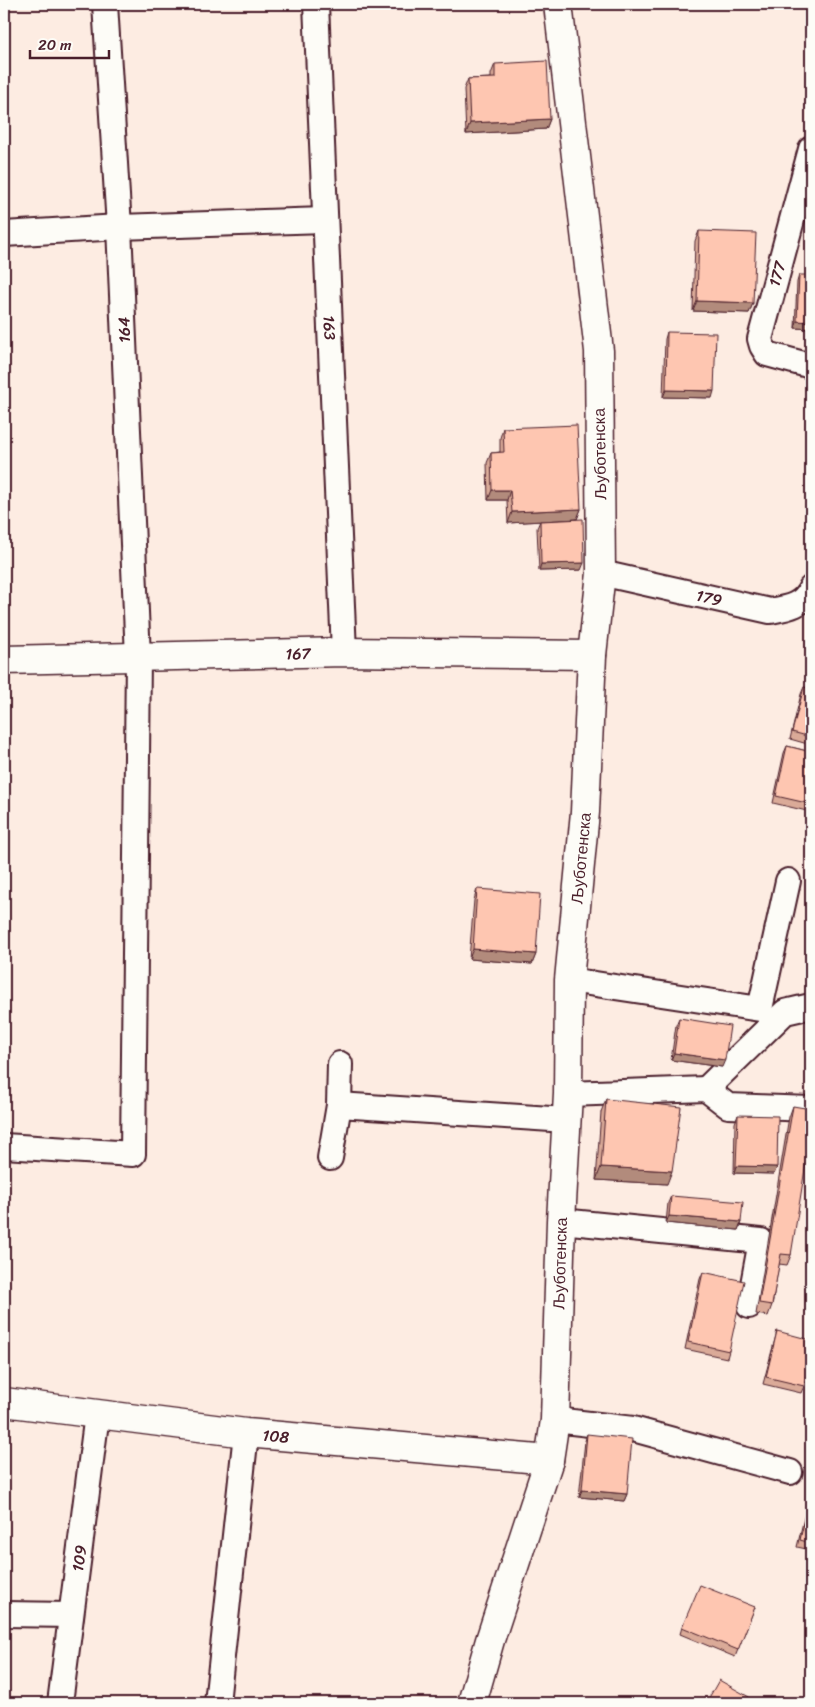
<svg xmlns="http://www.w3.org/2000/svg" width="815" height="1707" viewBox="0 0 815 1707" font-family="Sriracha,sans-serif">
  <style>
    .lines { fill: none; stroke-linecap: round; stroke-linejoin: round }
    .minor-casing { stroke: #4a1f2b; stroke-width: 28 }
    .tertiary-casing { stroke: #4a1f2b; stroke-width: 31 }
    .secondary-casing { stroke: #4a1f2b; stroke-width: 31 }
    .minor { stroke: #fdfcf7; stroke-width: 24 }
    .tertiary { stroke: #fdfcf7; stroke-width: 28 }
    .secondary { stroke: #fdfcf7; stroke-width: 28 }
    .wall { fill: #daaa98; stroke: #4a1f2b }
    .shaded-wall { fill: #b28b7c; stroke: #4a1f2b }
    .building { fill: #fec6b1; stroke: #4a1f2b }
    .labels { text-anchor: middle; dominant-baseline: central; stroke-width: 4; stroke-linejoin: round; paint-order: stroke }
    .street-label { font-size: 16px; fill: #4a1f2b; stroke: #fdfcf7 }
  </style>
  <rect width="100%" height="100%" fill="#fdece2"/>
  <filter id="ink" filterUnits="userSpaceOnUse"><feTurbulence type="fractalNoise" baseFrequency=".02" numOctaves="2"/><feDisplacementMap in="SourceGraphic" scale="10" xChannelSelector="R" yChannelSelector="G"/><feConvolveMatrix kernelMatrix="1 2 1 2 8 2 1 2 1" color-interpolation-filters="sRGB"/></filter>
  <g filter="url(#ink)">
    <g class="lines">
      <g class="minor-casing">
        <g id="minor">
          <path id="s1" d="M316,4L344,652"/>
          <polyline points="811,149 760,339 762,346 767,354 811,366"/>
          <polyline points="4,234 119,227 325,220"/>
          <path id="s2" d="M601,573L770,611C787,608 803,606 811,588"/>
          <polyline points="569,980 760,1009 788,881"/>
          <polyline points="706,1089 785,1012 811,1006"/>
          <polyline points="568,1094 706,1089 728,1106 811,1109"/>
          <polyline points="339,1105 566,1120"/>
          <polyline points="4,1146 133,1154 138,657 119,227 105,4"/>
          <polyline points="330,1158 339,1105 340,1064"/>
          <polyline points="561,1221 761,1241 749,1306"/>
          <polyline points="555,1420 633,1429 790,1472"/>
          <polyline points="4,1614 71,1615"/>
          <path id="s3" d="M60,1703L97,1414"/>
          <polyline points="217,1703 246,1433"/>
        </g>
      </g>
      <g class="tertiary-casing">
        <g id="tertiary">
          <path id="s4" d="M4,660L344,652L592,655"/>
          <path id="s5" d="M4,1402L246,1433L549,1460"/>
        </g>
      </g>
      <g class="secondary-casing">
        <g id="secondary">
          <path id="s6" d="M472,1703L490,1640L549,1460L555,1420L561,1221L568,1094L569,980L585,812L592,655L601,573L599,351L558,4"/>
        </g>
      </g>
      <use href="#minor" class="minor"/>
      <use href="#tertiary" class="tertiary"/>
      <use href="#secondary" class="secondary"/>
    </g>
    <g class="wall">
      <polygon points="495,64 550,119 546,129 466,134 464,89 468,79 491,78 491,74"/>
      <polygon points="699,231 753,303 749,313 693,311 695,241"/>
      <polygon points="799,275 811,329 795,328 797,282"/>
      <polygon points="667,332 712,398 663,397 665,339"/>
      <polygon points="503,428 581,509 577,519 560,520 581,570 539,571 537,528 540,521 508,523 507,500 488,500 487,463 491,453 500,452 500,438"/>
      <polygon points="804,687 811,689 811,745 790,739 801,694"/>
      <polygon points="787,746 811,752 811,812 773,803 784,753"/>
      <polygon points="477,889 536,954 532,964 469,959 474,900"/>
      <polygon points="679,1018 722,1067 671,1060 676,1025"/>
      <polygon points="606,1099 667,1184 596,1180 601,1112"/>
      <polygon points="793,1106 791,1255 787,1265 779,1264 772,1305 768,1316 756,1314 789,1117"/>
      <polygon points="738,1115 777,1167 774,1174 734,1173 735,1123"/>
      <polygon points="671,1196 741,1222 738,1230 666,1223 668,1203"/>
      <polygon points="703,1272 729,1351 727,1358 685,1349 700,1279"/>
      <polygon points="777,1331 804,1386 801,1393 763,1384 775,1339"/>
      <polygon points="587,1434 627,1494 624,1501 579,1497 585,1441"/>
      <polygon points="811,1489 811,1550 797,1547"/>
      <polygon points="755,1607 735,1657 680,1634 682,1627"/>
    </g>
    <g class="shaded-wall">
      <polygon points="550,119 546,129 466,134 470,123"/>
      <polygon points="697,301 753,303 749,313 693,311"/>
      <polygon points="797,321 811,322 811,329 795,328"/>
      <polygon points="666,390 714,391 712,398 663,397"/>
      <polygon points="492,490 510,490 507,500 488,500"/>
      <polygon points="581,509 577,519 508,523 512,512"/>
      <polygon points="584,563 581,570 539,571 541,564"/>
      <polygon points="473,949 536,954 532,964 469,959"/>
      <polygon points="674,1053 725,1060 722,1067 671,1060"/>
      <polygon points="736,1166 777,1167 774,1174 734,1173"/>
      <polygon points="601,1167 672,1171 667,1184 596,1180"/>
      <polygon points="669,1216 741,1222 738,1230 666,1223"/>
      <polygon points="582,1490 627,1494 624,1501 579,1497"/>
    </g>
    <g class="building">
      <polygon points="547,61 550,119 470,123 468,79 495,78 495,64"/>
      <polygon points="699,231 756,233 753,303 697,301"/>
      <polygon points="799,275 811,275 811,322 797,321"/>
      <polygon points="667,332 716,333 714,391 666,390"/>
      <polygon points="577,425 581,509 512,512 510,490 492,490 491,453 504,452 503,428"/>
      <polygon points="583,519 584,563 541,564 540,521"/>
      <polygon points="804,687 811,689 811,737 792,732"/>
      <polygon points="787,746 811,752 811,804 776,796"/>
      <polygon points="477,889 540,894 536,954 473,949"/>
      <polygon points="679,1018 730,1026 725,1060 674,1053"/>
      <polygon points="606,1099 681,1107 672,1171 601,1167"/>
      <polygon points="793,1106 811,1109 811,1132 791,1255 781,1254 772,1305 759,1303"/>
      <polygon points="738,1115 778,1116 777,1167 736,1166"/>
      <polygon points="671,1196 743,1202 741,1222 669,1216"/>
      <polygon points="703,1272 744,1281 729,1351 688,1342"/>
      <polygon points="777,1331 811,1340 811,1355 804,1386 766,1377"/>
      <polygon points="587,1434 632,1439 627,1494 582,1490"/>
      <polygon points="811,1492 811,1543 800,1540"/>
      <polygon points="700,1585 755,1607 738,1650 682,1627"/>
      <polygon points="719,1680 749,1697 745,1703 706,1703"/>
    </g>
  </g>
  <g class="labels">
    <g class="street-label">
      <text transform="translate(777 274) rotate(-75)">177</text>
      <text stroke="none"><textPath href="#s1" startOffset="324">163</textPath></text>
      <text transform="translate(124 330) rotate(-92)">164</text>
      <text transform="translate(600 454) rotate(-91)">Љуботенска</text>
      <text stroke="none"><textPath href="#s2" startOffset="111">179</textPath></text>
      <text stroke="none"><textPath href="#s4" startOffset="294">167</textPath></text>
      <text stroke="none"><textPath href="#s6" startOffset="858">Љуботенска</textPath></text>
      <text stroke="none"><textPath href="#s6" startOffset="452">Љуботенска</textPath></text>
      <text stroke="none"><textPath href="#s5" startOffset="274">108</textPath></text>
      <text stroke="none"><textPath href="#s3" startOffset="146">109</textPath></text>
    </g>
  </g>
  <rect width="815" height="1707" fill="none" stroke="#fdfcf7" stroke-width="20"/>
  <rect x="10" y="10" width="795" height="1687" fill="none" stroke="#4a1f2b" stroke-width="2" filter="url(#ink)"/>
  <path d="M30 50v8h79v-8" fill="none" stroke="#4a1f2b" stroke-width="2.5"/>
  <text x="38" y="50" font-size="15" fill="#4a1f2b" stroke="#fdfcf7" stroke-width="4" paint-order="stroke">20 m</text>
</svg>
